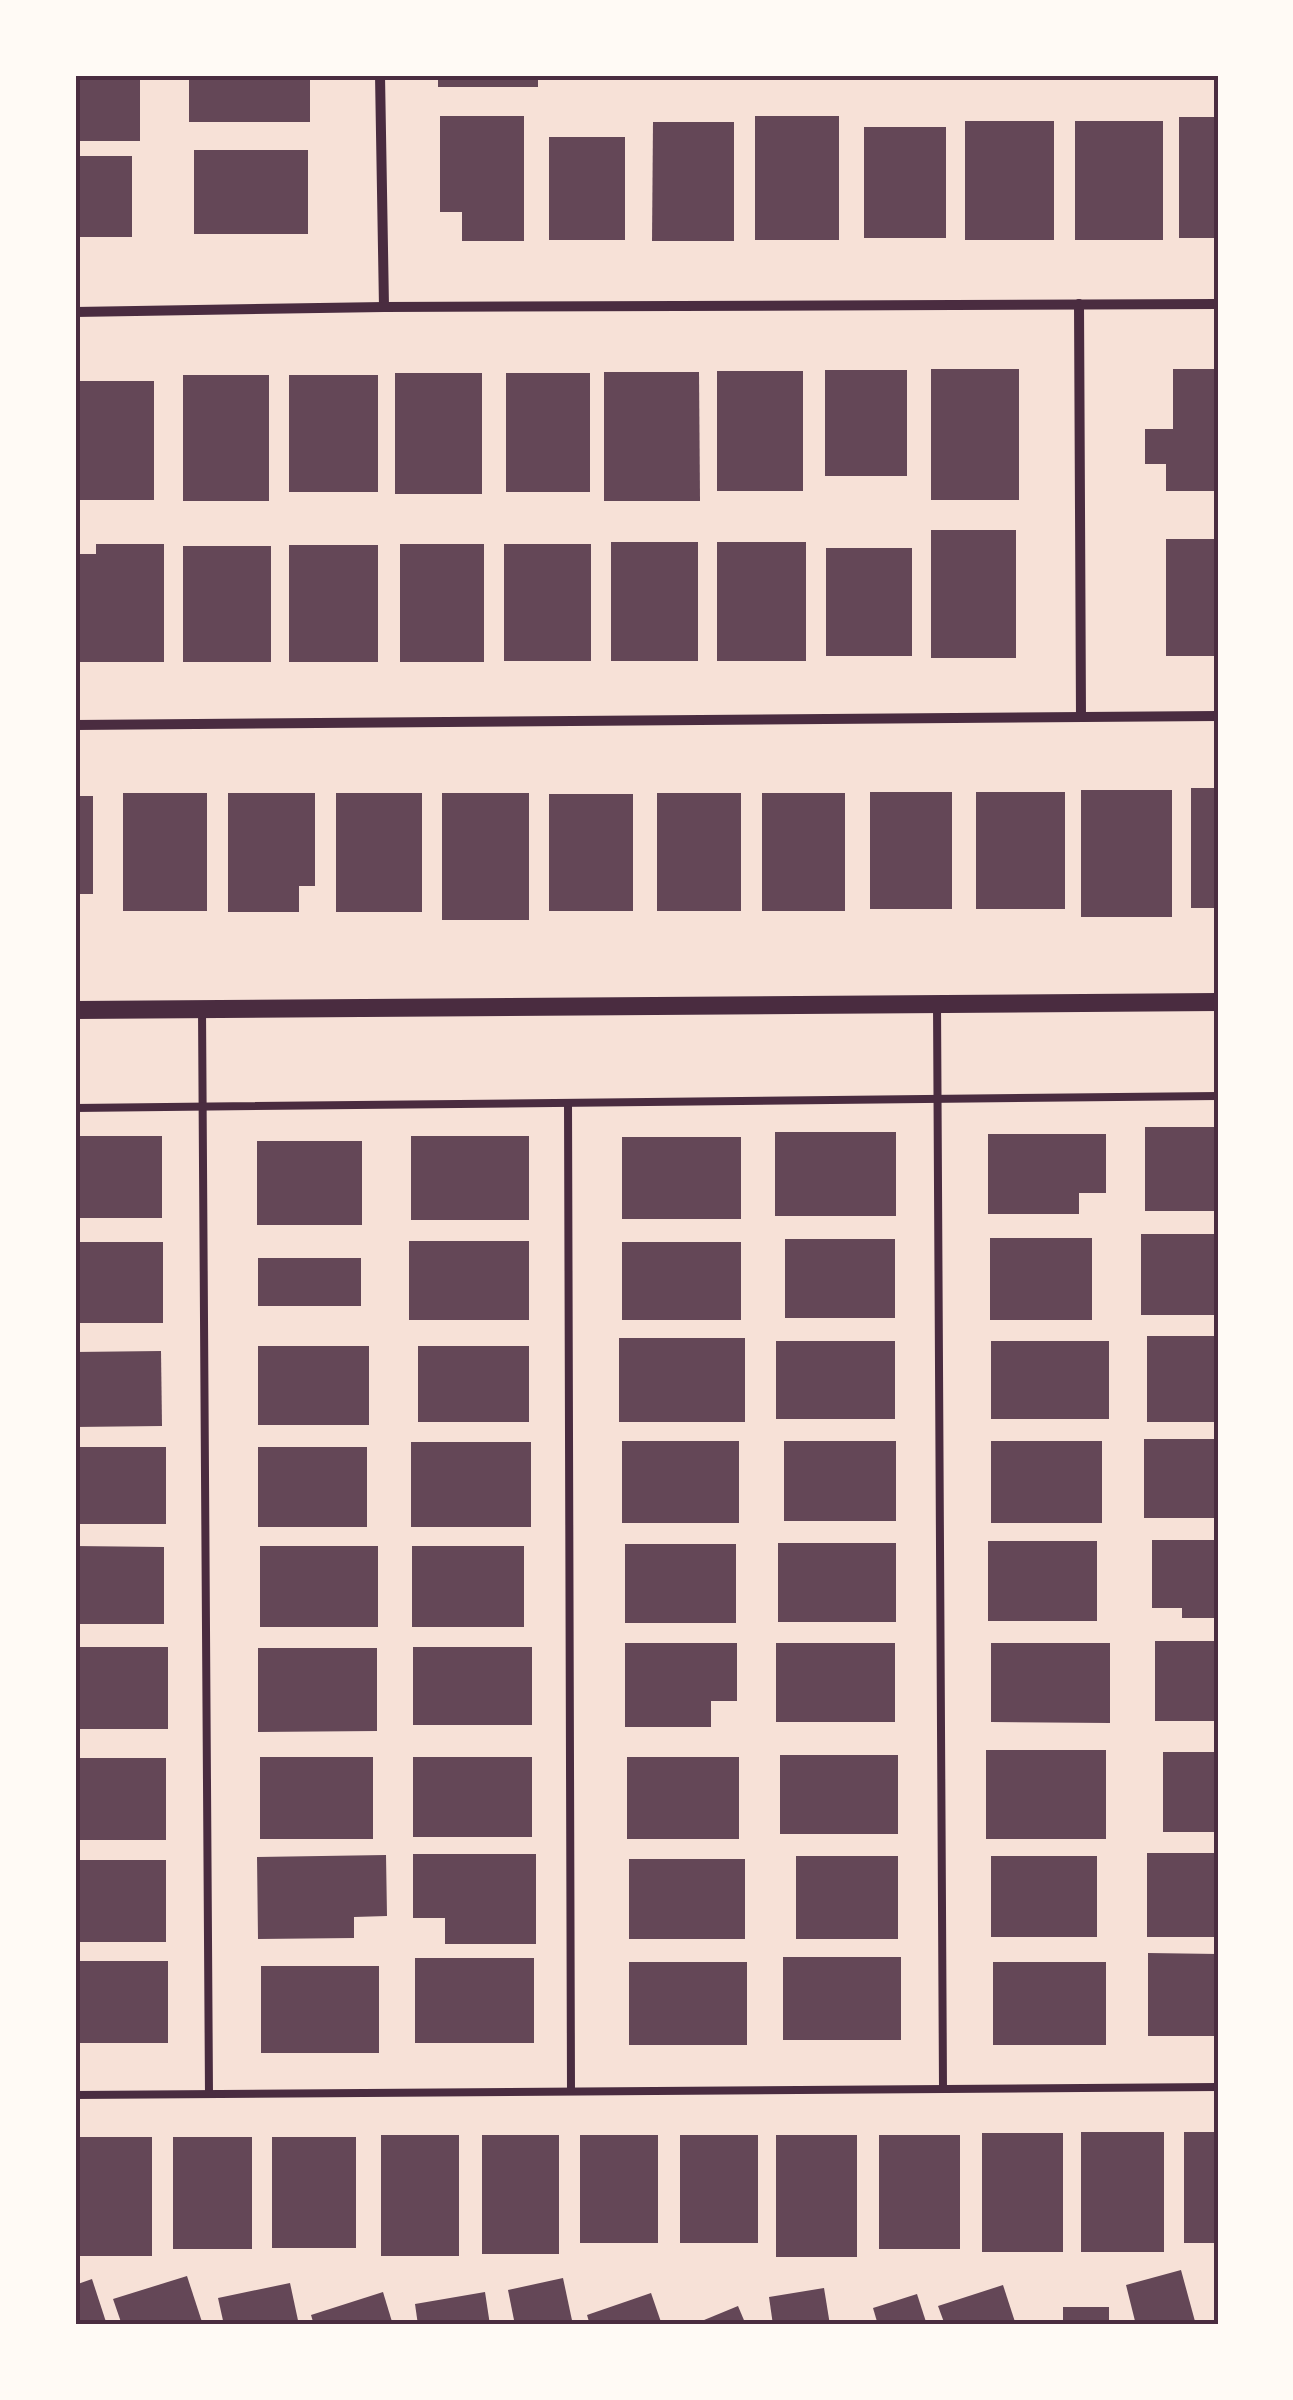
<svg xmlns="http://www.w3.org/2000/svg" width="1293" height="2400" viewBox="0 0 1293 2400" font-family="Rubik,sans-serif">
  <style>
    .building { fill: #644757 }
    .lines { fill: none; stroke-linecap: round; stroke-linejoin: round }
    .service { stroke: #4a2c40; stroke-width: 8 }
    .minor { stroke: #4a2c40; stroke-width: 10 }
    .tertiary { stroke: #4a2c40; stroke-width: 18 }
    .neatline { fill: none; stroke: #4a2c40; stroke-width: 4 }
  </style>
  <rect width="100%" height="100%" fill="#f7e1d7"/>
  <g class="building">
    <rect x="75" y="75" width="65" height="66"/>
    <rect x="189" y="75" width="121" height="47"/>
    <rect x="438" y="75" width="100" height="12"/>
    <polygon points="440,116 524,116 524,241 462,241 462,212 440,212"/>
    <rect x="755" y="116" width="84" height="124"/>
    <rect x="1179" y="117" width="39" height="121"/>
    <rect x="965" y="121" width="89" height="119"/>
    <rect x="1075" y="121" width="88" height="119"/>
    <polygon points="653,122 734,122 734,241 652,241"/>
    <rect x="864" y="127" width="82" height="111"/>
    <rect x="549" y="137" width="76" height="103"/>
    <rect x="194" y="150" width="114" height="84"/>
    <rect x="75" y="156" width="57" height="81"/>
    <rect x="931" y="369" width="88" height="131"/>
    <polygon points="1173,369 1218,369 1218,491 1166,491 1166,464 1145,464 1145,429 1173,429"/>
    <rect x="825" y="370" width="82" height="106"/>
    <rect x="717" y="371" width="86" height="120"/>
    <polygon points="604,372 699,372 700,501 604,501"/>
    <rect x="395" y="373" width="87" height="121"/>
    <rect x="506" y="373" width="84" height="119"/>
    <rect x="183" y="375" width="86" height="126"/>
    <rect x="289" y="375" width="89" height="117"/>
    <rect x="75" y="381" width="79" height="119"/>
    <rect x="931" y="530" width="85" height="128"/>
    <rect x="1166" y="539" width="52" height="117"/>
    <rect x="611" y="542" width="87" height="119"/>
    <rect x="717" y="542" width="89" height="119"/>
    <polygon points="96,544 164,544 164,662 76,662 76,554 96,554"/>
    <rect x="400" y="544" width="84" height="118"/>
    <rect x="504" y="544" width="87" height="117"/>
    <rect x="289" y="545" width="89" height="117"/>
    <rect x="183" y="546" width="88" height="116"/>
    <rect x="826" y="548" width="86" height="108"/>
    <rect x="1191" y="788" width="27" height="120"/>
    <rect x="1081" y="790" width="91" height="127"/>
    <rect x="870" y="792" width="82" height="117"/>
    <rect x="976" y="792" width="89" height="117"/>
    <rect x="123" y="793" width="84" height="118"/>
    <polygon points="228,793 315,793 315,886 299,886 299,912 228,912"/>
    <rect x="336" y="793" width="86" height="119"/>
    <rect x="442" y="793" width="87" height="127"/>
    <rect x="657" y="793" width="84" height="118"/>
    <rect x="762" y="793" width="83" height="118"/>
    <rect x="549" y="794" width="84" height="117"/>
    <rect x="75" y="796" width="18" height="98"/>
    <rect x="1145" y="1127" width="73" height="84"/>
    <rect x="775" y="1132" width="121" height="84"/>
    <polygon points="988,1134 1106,1134 1106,1193 1079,1193 1079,1214 988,1214"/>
    <rect x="75" y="1136" width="87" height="82"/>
    <rect x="411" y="1136" width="118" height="84"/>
    <rect x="622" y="1137" width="119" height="82"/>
    <rect x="257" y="1141" width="105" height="84"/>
    <rect x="1141" y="1234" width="77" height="81"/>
    <rect x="990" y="1238" width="102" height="82"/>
    <rect x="785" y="1239" width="110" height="79"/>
    <rect x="409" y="1241" width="120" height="79"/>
    <rect x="75" y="1242" width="88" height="81"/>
    <rect x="622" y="1242" width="119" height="78"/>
    <rect x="258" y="1258" width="103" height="48"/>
    <rect x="1147" y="1336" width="71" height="86"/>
    <rect x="619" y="1338" width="126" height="84"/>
    <rect x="776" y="1341" width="119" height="78"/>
    <rect x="991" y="1341" width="118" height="78"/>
    <rect x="258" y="1346" width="111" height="79"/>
    <rect x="418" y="1346" width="111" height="76"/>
    <polygon points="161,1351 162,1426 75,1427 75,1352"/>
    <rect x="1144" y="1439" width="74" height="79"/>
    <rect x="622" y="1441" width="117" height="82"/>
    <rect x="784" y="1441" width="112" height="80"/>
    <rect x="991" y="1441" width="111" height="82"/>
    <rect x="411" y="1442" width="120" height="85"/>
    <rect x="75" y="1447" width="91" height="77"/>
    <rect x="258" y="1447" width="109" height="80"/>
    <polygon points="1152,1540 1218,1540 1218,1618 1182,1618 1182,1608 1152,1608"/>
    <rect x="988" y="1541" width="109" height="80"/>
    <rect x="778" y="1543" width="118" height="79"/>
    <rect x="625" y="1544" width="111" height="79"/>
    <polygon points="75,1546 164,1547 164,1624 75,1624"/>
    <rect x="260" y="1546" width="118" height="81"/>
    <rect x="412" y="1546" width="112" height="81"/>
    <rect x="1155" y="1641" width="63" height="80"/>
    <polygon points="625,1643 737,1643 737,1701 711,1701 711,1727 625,1727"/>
    <rect x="776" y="1643" width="119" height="79"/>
    <polygon points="991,1643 1110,1643 1110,1723 991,1722"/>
    <rect x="75" y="1647" width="93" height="82"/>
    <rect x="413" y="1647" width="119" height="78"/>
    <polygon points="258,1648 377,1648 377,1731 258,1732"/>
    <rect x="986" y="1750" width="120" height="89"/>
    <rect x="1163" y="1752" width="55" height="80"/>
    <rect x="780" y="1755" width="118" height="79"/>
    <rect x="260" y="1757" width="113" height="82"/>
    <rect x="413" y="1757" width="119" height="80"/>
    <rect x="627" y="1757" width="112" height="82"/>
    <rect x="75" y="1758" width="91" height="82"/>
    <rect x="1147" y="1853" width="71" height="84"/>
    <polygon points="413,1854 536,1854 536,1944 445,1944 445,1918 413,1918"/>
    <polygon points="386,1855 387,1916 354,1917 354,1938 258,1939 257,1857"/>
    <rect x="796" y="1856" width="102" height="83"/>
    <rect x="991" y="1856" width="106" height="81"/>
    <rect x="629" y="1859" width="116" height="80"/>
    <rect x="75" y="1860" width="91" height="82"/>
    <polygon points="1148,1953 1218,1954 1218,2036 1148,2036"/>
    <rect x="783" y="1957" width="118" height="83"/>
    <rect x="415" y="1958" width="119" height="85"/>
    <rect x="75" y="1961" width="93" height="82"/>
    <rect x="629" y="1962" width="118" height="83"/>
    <rect x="993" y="1962" width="113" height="83"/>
    <rect x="261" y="1966" width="118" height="87"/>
    <rect x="1081" y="2132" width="83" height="120"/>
    <rect x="1184" y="2132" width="34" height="111"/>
    <rect x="982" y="2133" width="81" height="119"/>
    <rect x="381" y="2135" width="78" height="121"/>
    <rect x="482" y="2135" width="77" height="119"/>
    <rect x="580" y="2135" width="78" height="108"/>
    <rect x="680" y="2135" width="78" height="108"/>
    <rect x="776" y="2135" width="81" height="122"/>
    <rect x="879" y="2135" width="81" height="114"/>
    <rect x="75" y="2137" width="77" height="119"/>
    <rect x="173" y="2137" width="79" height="112"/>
    <rect x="272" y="2137" width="84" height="111"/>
    <polygon points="1181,2270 1196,2325 1136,2325 1126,2285"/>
    <polygon points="187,2276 203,2325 122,2325 113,2299"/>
    <polygon points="563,2278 573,2325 515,2325 508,2290"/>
    <polygon points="92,2279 107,2325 75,2325 75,2285"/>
    <polygon points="290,2283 299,2325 224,2325 218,2298"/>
    <polygon points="1003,2285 1016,2325 945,2325 938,2306"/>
    <polygon points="824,2288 830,2325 773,2325 769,2297"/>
    <polygon points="383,2292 393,2325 314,2325 311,2315"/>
    <polygon points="485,2292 490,2325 418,2325 415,2304"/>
    <polygon points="651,2293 662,2325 590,2325 587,2315"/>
    <polygon points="917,2294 927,2325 878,2325 873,2308"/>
    <polygon points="738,2306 746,2325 692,2325"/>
    <rect x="1063" y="2307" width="46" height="18"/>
  </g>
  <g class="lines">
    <g class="service">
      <polyline points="937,1004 943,2088"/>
      <polyline points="202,1009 209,2094"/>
      <polyline points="568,1103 571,2091"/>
      <polyline points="75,1108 1218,1096"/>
      <polyline points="75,2095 1218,2087"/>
    </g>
    <g class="minor">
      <polyline points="380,75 384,307"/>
      <polyline points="1079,304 1081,716"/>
      <polyline points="75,312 384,307 1218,304"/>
      <polyline points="75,725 1218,716"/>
    </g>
    <polyline class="tertiary" points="75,1010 1218,1002"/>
  </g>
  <rect width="1293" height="2400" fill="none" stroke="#fffaf5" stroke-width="155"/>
  <rect x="78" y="78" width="1138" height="2244" class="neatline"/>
</svg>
